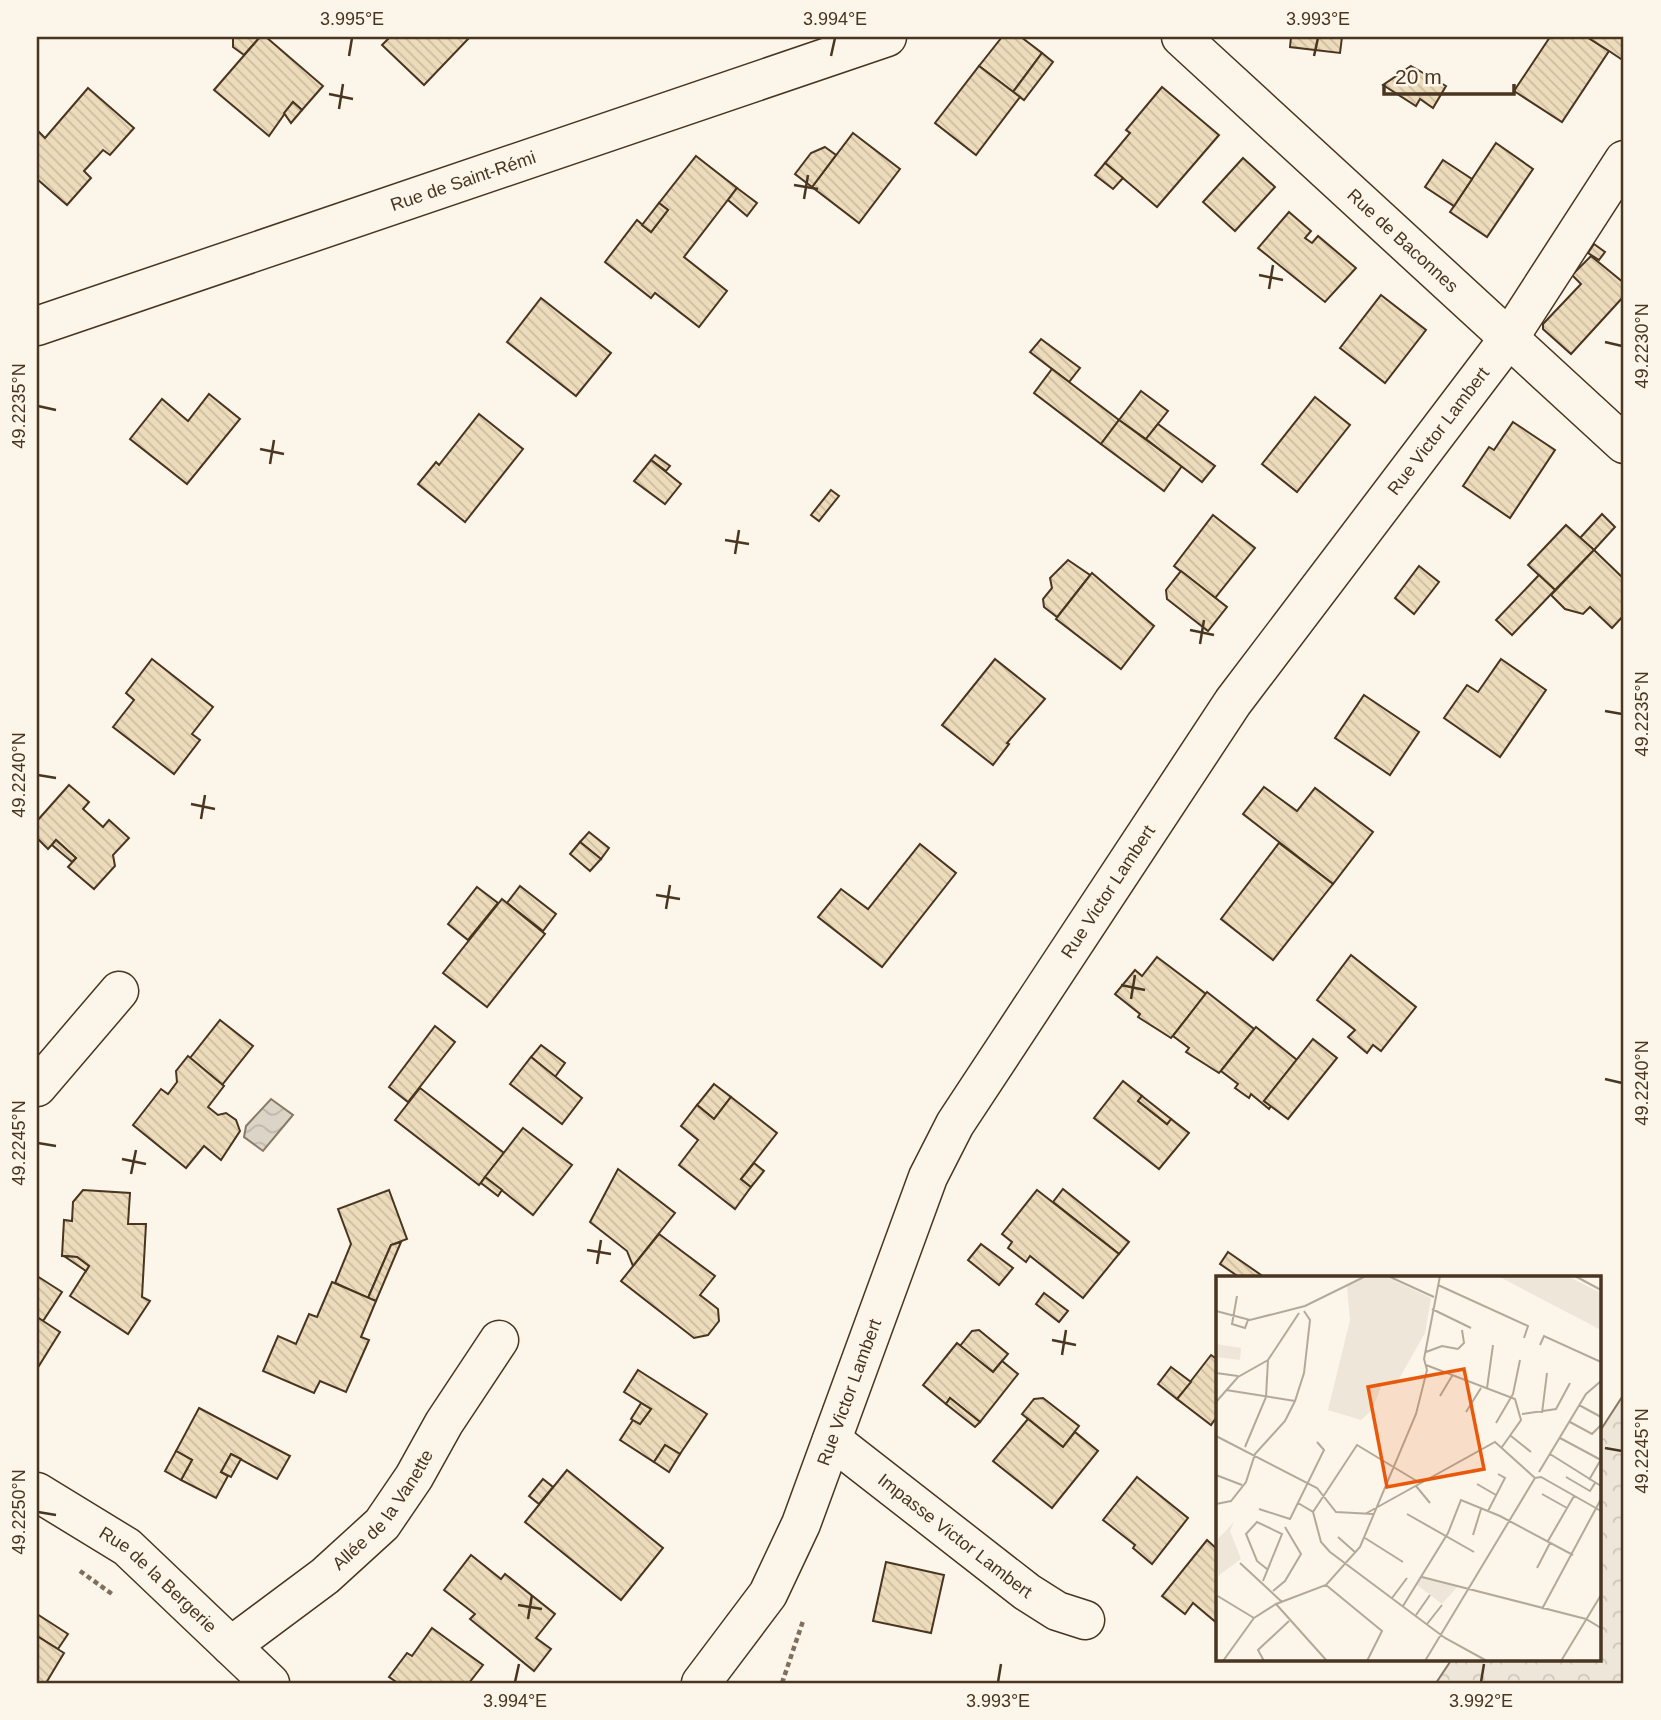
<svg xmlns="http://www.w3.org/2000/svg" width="1661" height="1720" viewBox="0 0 1661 1720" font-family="Arial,sans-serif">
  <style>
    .forest { fill: url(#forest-crowns); stroke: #887966; stroke-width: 2 }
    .water { fill: url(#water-waves); stroke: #887966; stroke-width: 2 }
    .building { fill: url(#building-back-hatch); stroke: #4a3520; stroke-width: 2 }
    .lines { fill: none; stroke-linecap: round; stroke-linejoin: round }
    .street-casing { stroke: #4a3520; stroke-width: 41 }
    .secondary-casing { stroke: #4a3520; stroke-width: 41 }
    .path { stroke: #7f6f5c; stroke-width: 4.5; stroke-dasharray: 5 3.5; stroke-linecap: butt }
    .street { stroke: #fbf6e9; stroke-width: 38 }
    .secondary { stroke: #fbf6e9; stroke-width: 38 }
    .ticks { fill: none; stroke: #4a3520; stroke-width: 2.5 }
    .labels { text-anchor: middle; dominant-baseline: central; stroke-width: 5; stroke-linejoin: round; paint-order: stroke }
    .street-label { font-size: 18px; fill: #4a3520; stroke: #fbf6e9 }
    .inset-road { fill: none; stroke: #b4a999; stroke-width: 2 }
    .view { fill: #e8590c; fill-opacity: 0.15; stroke: #e8590c; stroke-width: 3.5 }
    .inset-edge { fill: none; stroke: #4a3520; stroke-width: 3.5 }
    .neatline { fill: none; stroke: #4a3520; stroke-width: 2.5 }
    .ticks-label { font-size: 18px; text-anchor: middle; fill: #4a3520 }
  </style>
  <defs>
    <pattern id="forest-crowns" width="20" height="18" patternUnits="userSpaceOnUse" patternTransform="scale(1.75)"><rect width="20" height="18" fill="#ede6d9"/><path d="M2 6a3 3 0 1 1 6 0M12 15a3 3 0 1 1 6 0" fill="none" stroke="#cdc6ba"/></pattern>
    <pattern id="water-waves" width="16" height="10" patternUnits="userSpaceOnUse" patternTransform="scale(1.75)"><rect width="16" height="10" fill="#dcd4c6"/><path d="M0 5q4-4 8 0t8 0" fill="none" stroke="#beb7aa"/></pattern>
    <pattern id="building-back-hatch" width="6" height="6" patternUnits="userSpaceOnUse" patternTransform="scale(1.75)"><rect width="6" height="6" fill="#ecdcbc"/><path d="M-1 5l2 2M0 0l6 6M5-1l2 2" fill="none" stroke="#ccbda1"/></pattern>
  </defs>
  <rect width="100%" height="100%" fill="#fbf6e9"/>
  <polygon class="forest" points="1624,1394 1624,1683 1436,1683 1452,1659 1600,1659 1600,1431"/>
  <polygon class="water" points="271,1099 293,1115 263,1151 244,1137 246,1126"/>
  <g class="building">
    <polygon points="233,37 260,37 244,55 233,47"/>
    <polygon points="260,37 266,37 323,86 302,110 293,102 269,136 214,90"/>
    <polygon points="390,37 470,37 424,85 382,45"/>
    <polygon points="1002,37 1021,37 1042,53 1013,92 979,66"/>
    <polygon points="1291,37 1342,37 1340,53 1290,47"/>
    <polygon points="1550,37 1587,37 1609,51 1562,122 1514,91"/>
    <polygon points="1587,37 1624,37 1624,61 1609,51"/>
    <polygon points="1042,53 1053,62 1024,100 1013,92"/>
    <polygon points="979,66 1020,97 976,155 935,123"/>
    <polygon points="1411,66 1446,86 1433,108 1420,99 1416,106 1383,85"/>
    <polygon points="1162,87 1219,135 1157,207 1105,163 1130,133 1126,130"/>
    <polygon points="88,88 134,128 110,155 103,150 84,171 91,178 67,205 37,179 37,130 45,138"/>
    <polygon points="293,102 302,110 291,123 284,113"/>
    <polygon points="853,133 900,169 859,223 812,187"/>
    <polygon points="1496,143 1533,169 1487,237 1450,212"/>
    <polygon points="825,147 836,155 812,187 795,174 811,153"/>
    <polygon points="696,156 737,188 684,257 727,291 699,327 655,293 651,298 605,262 637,220 651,232 668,210 659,203"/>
    <polygon points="1243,158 1275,187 1235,231 1203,202"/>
    <polygon points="1443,160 1472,179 1454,206 1425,187"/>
    <polygon points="1105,163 1123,178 1113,189 1095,175"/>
    <polygon points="737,188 757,203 747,216 728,200"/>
    <polygon points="659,203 668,210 651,232 642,225"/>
    <polygon points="1289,212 1311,231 1305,238 1312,243 1318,236 1356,268 1325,302 1258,248"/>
    <polygon points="1594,244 1605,252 1599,260 1588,253"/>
    <polygon points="1591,256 1624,283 1624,296 1571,354 1543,329 1543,324 1581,284 1572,275"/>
    <polygon points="1381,295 1426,330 1385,383 1340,348"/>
    <polygon points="541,298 611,353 576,396 507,342"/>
    <polygon points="1041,339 1080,368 1069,382 1030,352"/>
    <polygon points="1052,369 1119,420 1101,444 1034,393"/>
    <polygon points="1141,391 1168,411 1146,439 1119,420"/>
    <polygon points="209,394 240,419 187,484 130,439 162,399 188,421"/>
    <polygon points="1315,397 1350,425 1297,492 1262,464"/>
    <polygon points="479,414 523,449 465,522 418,484 436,462 439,465"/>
    <polygon points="1119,420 1182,466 1164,491 1101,444"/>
    <polygon points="1513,422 1555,450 1510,518 1463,486 1489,447 1494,450"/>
    <polygon points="1158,424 1215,466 1202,482 1146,439"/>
    <polygon points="655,455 670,466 666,471 651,460"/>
    <polygon points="651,460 681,484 665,504 634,481"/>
    <polygon points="831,490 839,496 819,521 811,515"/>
    <polygon points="1602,514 1615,527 1594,550 1580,538"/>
    <polygon points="1213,515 1255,548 1215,598 1174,566"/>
    <polygon points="1566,525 1594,550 1555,590 1528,565"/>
    <polygon points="1594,550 1624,579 1624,615 1612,628 1590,607 1583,614 1565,609 1551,595"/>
    <polygon points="1068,560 1090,575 1057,617 1044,607 1043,599 1052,588 1050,578"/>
    <polygon points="1419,566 1439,582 1414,614 1395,598"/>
    <polygon points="1181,571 1227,607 1208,631 1167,599 1166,590"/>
    <polygon points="1092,573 1154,626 1121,669 1056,619"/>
    <polygon points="1539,575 1555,590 1512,635 1496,620"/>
    <polygon points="152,659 213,707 192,734 200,740 174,774 113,727 134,700 126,693"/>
    <polygon points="995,659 1045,699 1007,743 1009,744 993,765 942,725"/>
    <polygon points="1501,659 1546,690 1500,757 1444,718 1467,685 1478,692"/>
    <polygon points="1364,695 1419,732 1390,775 1335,738"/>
    <polygon points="69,785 89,802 83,809 103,827 109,820 129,838 113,855 115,866 94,889 68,867 76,858 56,840 48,849 37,838 37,821"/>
    <polygon points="1264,787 1297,811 1315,788 1373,832 1333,884 1243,814"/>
    <polygon points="589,832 609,848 601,859 580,842"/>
    <polygon points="56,840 76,858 72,862 52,845"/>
    <polygon points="580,842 601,859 590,871 570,854"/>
    <polygon points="1279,843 1333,884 1273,960 1221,919"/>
    <polygon points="920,844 956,873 882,967 818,917 841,889 868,909"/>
    <polygon points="520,886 556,914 543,931 507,903"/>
    <polygon points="477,887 498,903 468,940 448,924"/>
    <polygon points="502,899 545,934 487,1007 443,973"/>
    <polygon points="1351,955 1416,1007 1381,1051 1373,1045 1367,1053 1348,1037 1355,1030 1317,1000"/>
    <polygon points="1157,957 1206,994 1171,1038 1138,1017 1140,1014 1115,994 1135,970 1142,976"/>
    <polygon points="1207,992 1254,1029 1219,1073 1186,1052 1189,1048 1173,1036"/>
    <polygon points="220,1020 253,1046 222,1085 190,1058"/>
    <polygon points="435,1026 455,1042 408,1102 389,1087"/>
    <polygon points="1256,1027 1297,1060 1264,1101 1271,1106 1269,1109 1251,1094 1249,1098 1235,1088 1238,1084 1221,1071"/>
    <polygon points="1313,1039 1337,1058 1288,1119 1264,1101"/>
    <polygon points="541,1045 565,1063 555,1077 531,1057"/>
    <polygon points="188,1056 224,1086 208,1107 218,1115 226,1113 236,1120 240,1131 221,1160 204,1146 186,1168 133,1125 161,1089 168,1094 177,1082 176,1071"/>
    <polygon points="531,1057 582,1098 562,1124 510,1084"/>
    <polygon points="1123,1081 1142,1096 1138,1101 1167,1124 1171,1119 1189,1133 1159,1169 1094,1118"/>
    <polygon points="714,1084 731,1097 714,1119 697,1105"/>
    <polygon points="420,1088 504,1153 479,1185 395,1120"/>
    <polygon points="1142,1096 1171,1119 1167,1124 1138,1101"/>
    <polygon points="731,1097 777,1133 741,1179 751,1187 735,1209 679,1165 698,1140 681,1126 697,1105 714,1119"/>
    <polygon points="523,1128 572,1165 533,1215 485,1177"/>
    <polygon points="754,1163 764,1171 751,1187 741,1179"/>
    <polygon points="618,1169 675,1213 633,1266 627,1251 590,1222"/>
    <polygon points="485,1177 502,1190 498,1196 481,1183"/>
    <polygon points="1063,1189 1129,1242 1119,1254 1053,1202"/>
    <polygon points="83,1190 130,1193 128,1224 146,1224 142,1297 150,1301 128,1334 70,1296 89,1266 77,1257 62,1256 64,1220 72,1221 73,1202"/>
    <polygon points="389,1190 407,1239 391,1245 368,1298 335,1283 351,1244 338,1209"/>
    <polygon points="1037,1190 1119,1254 1083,1298 1030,1256 1026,1262 1008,1248 1012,1242 1002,1234"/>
    <polygon points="659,1234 715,1276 700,1295 718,1309 719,1321 708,1335 694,1338 621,1281"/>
    <polygon points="401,1242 376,1301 368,1298 391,1245"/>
    <polygon points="981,1244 1013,1268 999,1285 968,1260"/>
    <polygon points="1228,1252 1264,1277 1239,1277 1220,1264"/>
    <polygon points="64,1256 77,1257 89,1266 86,1271"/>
    <polygon points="37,1276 62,1292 43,1321 37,1317"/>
    <polygon points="332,1282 376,1301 361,1337 369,1340 346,1392 320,1381 314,1393 263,1371 278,1336 296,1344 309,1314 317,1317"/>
    <polygon points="1044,1293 1068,1311 1059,1322 1036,1304"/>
    <polygon points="37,1317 60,1332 37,1369"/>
    <polygon points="979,1330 1008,1354 993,1372 960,1346 972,1331"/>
    <polygon points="957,1343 993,1372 1002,1361 1018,1374 980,1422 950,1398 946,1404 923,1385"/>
    <polygon points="1211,1355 1218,1360 1218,1415 1211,1425 1177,1399"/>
    <polygon points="1171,1367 1191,1382 1177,1399 1158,1384"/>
    <polygon points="638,1370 707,1414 680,1454 665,1445 654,1462 620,1440 633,1420 640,1424 651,1409 624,1392"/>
    <polygon points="950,1398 980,1422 975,1427 946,1404"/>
    <polygon points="1043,1398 1079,1426 1063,1447 1022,1414 1034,1399"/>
    <polygon points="641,1403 651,1409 640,1424 631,1419"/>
    <polygon points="199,1408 290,1456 277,1479 231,1454 221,1472 228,1476 216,1498 181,1480 192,1460 176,1451"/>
    <polygon points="1028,1419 1063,1447 1075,1432 1098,1451 1052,1508 993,1461"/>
    <polygon points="665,1445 680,1454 669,1472 654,1462"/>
    <polygon points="176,1451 192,1460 181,1480 165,1471"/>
    <polygon points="231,1454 241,1459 231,1477 221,1472"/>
    <polygon points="567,1470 663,1548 621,1600 525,1522"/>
    <polygon points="1137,1477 1188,1518 1152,1564 1133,1548 1135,1545 1103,1520"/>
    <polygon points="543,1479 553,1487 539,1504 529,1496"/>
    <polygon points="1207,1540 1218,1550 1218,1624 1193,1603 1185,1614 1162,1596"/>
    <polygon points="471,1555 501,1579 505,1574 555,1614 536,1638 551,1649 534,1671 470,1619 475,1614 444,1590"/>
    <polygon points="886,1562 944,1575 931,1633 873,1621"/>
    <polygon points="37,1614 68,1634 58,1649 37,1636"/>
    <polygon points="432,1628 483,1665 469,1683 398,1683 389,1677 407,1653 412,1656"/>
    <polygon points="37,1636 64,1653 46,1683 37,1683"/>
  </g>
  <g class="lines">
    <g class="street-casing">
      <g id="street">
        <path id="s1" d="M1181,37L1624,444"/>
        <path id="s2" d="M37,326L887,37"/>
        <polyline points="37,1087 119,991"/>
        <path id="s3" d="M832,1440L1027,1592L1057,1611L1085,1620"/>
        <path id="s4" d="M37,1492L127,1547L270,1683"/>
        <path id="s5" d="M231,1646L325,1576L382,1524L414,1477L444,1423L499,1340"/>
      </g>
    </g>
    <g class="secondary-casing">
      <g id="secondary">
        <path id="s6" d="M701,1683L768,1594L801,1524L928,1177L955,1124L1233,702L1509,338L1624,160"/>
      </g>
    </g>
    <g class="path">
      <polyline points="80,1571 112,1594"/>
      <polyline points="782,1683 803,1621"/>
    </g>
    <use href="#street" class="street"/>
    <use href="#secondary" class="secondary"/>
  </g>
  <path class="ticks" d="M349,56L352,38M831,56L835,38M1314,56L1318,38M329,94L353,99M339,109L343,84M794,185L818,189M804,199L808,175M1259,275L1283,280M1269,289L1273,265M1605,342L1622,346M38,406L56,410M260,449L284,454M270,464L274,440M725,540L749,544M735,554L739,530M1190,630L1214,635M1200,644L1204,620M1605,711L1622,714M38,775L56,778M191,804L215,809M201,819L205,795M656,895L680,899M666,909L670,885M1121,985L1145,990M1131,999L1135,975M1605,1079L1622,1083M38,1143L56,1146M122,1159L146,1164M131,1174L136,1150M587,1250L611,1254M597,1264L601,1240M1052,1340L1076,1345M1062,1355L1066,1330M1605,1448L1622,1451M38,1512L56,1515M518,1605L542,1609M528,1619L532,1595M515,1682L519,1664M998,1682L1001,1664M1481,1682L1484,1664"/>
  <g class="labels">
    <g class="street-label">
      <text stroke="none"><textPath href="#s2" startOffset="450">Rue de Saint-Rémi</textPath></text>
      <text stroke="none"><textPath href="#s1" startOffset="301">Rue de Baconnes</textPath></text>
      <text stroke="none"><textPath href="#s6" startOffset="1463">Rue Victor Lambert</textPath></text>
      <text stroke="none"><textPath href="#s6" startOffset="896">Rue Victor Lambert</textPath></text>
      <text stroke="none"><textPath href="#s6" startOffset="329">Rue Victor Lambert</textPath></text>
      <text stroke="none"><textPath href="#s5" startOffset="206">Allée de la Vanette</textPath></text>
      <text stroke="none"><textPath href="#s3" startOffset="156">Impasse Victor Lambert</textPath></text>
      <text stroke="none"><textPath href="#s4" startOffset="150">Rue de la Bergerie</textPath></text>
    </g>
  </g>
  <g transform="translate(1216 1276)">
    <rect width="385" height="385" fill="#fbf6e9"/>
    <path d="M155,0H168L215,22L209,57L180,108L167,106L156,134L145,144L112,134L134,44L131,10ZM0,68L25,72L24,84L0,81Z" fill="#ede6d9"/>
    <path d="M282,0H351L385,17V54ZM18,246L14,255L25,283L2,300L0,265ZM205,301L242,310L226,328L201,309Z" fill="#ede6d9"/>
    <path class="inset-road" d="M172,0L218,21M359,0L385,14M222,9L312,50L308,62M21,20L16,48L29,52L32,44M216,33L255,52M0,35L34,44L89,30L150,0M324,69L328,60L385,86M242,73L248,67L246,54M210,76L226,70L242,73M210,89L299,123L305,144L286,171M0,97L22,100M271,112L277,69M10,114L79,125M224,120L236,100M0,126L22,101L52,84L83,37M363,129L385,141M250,136L265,112M326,137L331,97M306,138L340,133L354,107M354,146L376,158L385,149M280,147L297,118L304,84M0,160L101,212L120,236L157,238M295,160L315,176M344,162L385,184M29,171L50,121L52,84M334,178L385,210M323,196L370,118L385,105M0,199L26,209M350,201L374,215L379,207M373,204L384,185M261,208L280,219M200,210L214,227M326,218L351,232M82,227L97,236L105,266L114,276L229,362L271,385M0,228L15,225L30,206L39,178L69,145L79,125L88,97L94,44L88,35M43,233L74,243L108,174L101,166M272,235L289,202L282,198M97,236L141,169L204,207M149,238L279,166L319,202L325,201L385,235M191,238L258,276M257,259L265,233M122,261L140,277M149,262L187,286M332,265L358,220M24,287L66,326M321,292L334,267M206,301L370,343L385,352M47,305L66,258L41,246L30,258L41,285L51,293M110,309L166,355L151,385M57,315L69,305L85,278L69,251M0,319L38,342M176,322L191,302M60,328L111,385M187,330L232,257L245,224L284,240L357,279M326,333L385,223M200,339L214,319M211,348L226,329M7,385L38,342L60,328L110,309L144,271L200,138L211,94L208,83L224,0M48,385L42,374L73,345M209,385L319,202M345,385L385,319"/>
    <path class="view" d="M248,93L268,193L171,211L152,111Z"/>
    <rect width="385" height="385" class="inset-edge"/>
  </g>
  <rect width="1661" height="1720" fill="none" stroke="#fbf6e9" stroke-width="77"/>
  <path d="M1384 84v10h130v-10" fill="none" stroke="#4a3520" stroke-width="3.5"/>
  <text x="1395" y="84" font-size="21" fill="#4a3520" stroke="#fbf6e9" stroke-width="5" paint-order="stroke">20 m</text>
  <rect x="38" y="38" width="1584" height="1644" class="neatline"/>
  <g class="ticks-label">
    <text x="352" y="25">3.995°E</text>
    <text x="835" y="25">3.994°E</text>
    <text x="1318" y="25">3.993°E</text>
    <text transform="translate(1642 346) rotate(-90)" y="6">49.2230°N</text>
    <text transform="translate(19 406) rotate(-90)" y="6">49.2235°N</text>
    <text transform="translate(1642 714) rotate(-90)" y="6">49.2235°N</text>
    <text transform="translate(19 775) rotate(-90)" y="6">49.2240°N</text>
    <text transform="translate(1642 1083) rotate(-90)" y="6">49.2240°N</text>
    <text transform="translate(19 1143) rotate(-90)" y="6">49.2245°N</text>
    <text transform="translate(1642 1451) rotate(-90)" y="6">49.2245°N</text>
    <text transform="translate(19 1512) rotate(-90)" y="6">49.2250°N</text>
    <text x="515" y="1707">3.994°E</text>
    <text x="998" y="1707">3.993°E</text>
    <text x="1481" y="1707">3.992°E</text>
  </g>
</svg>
